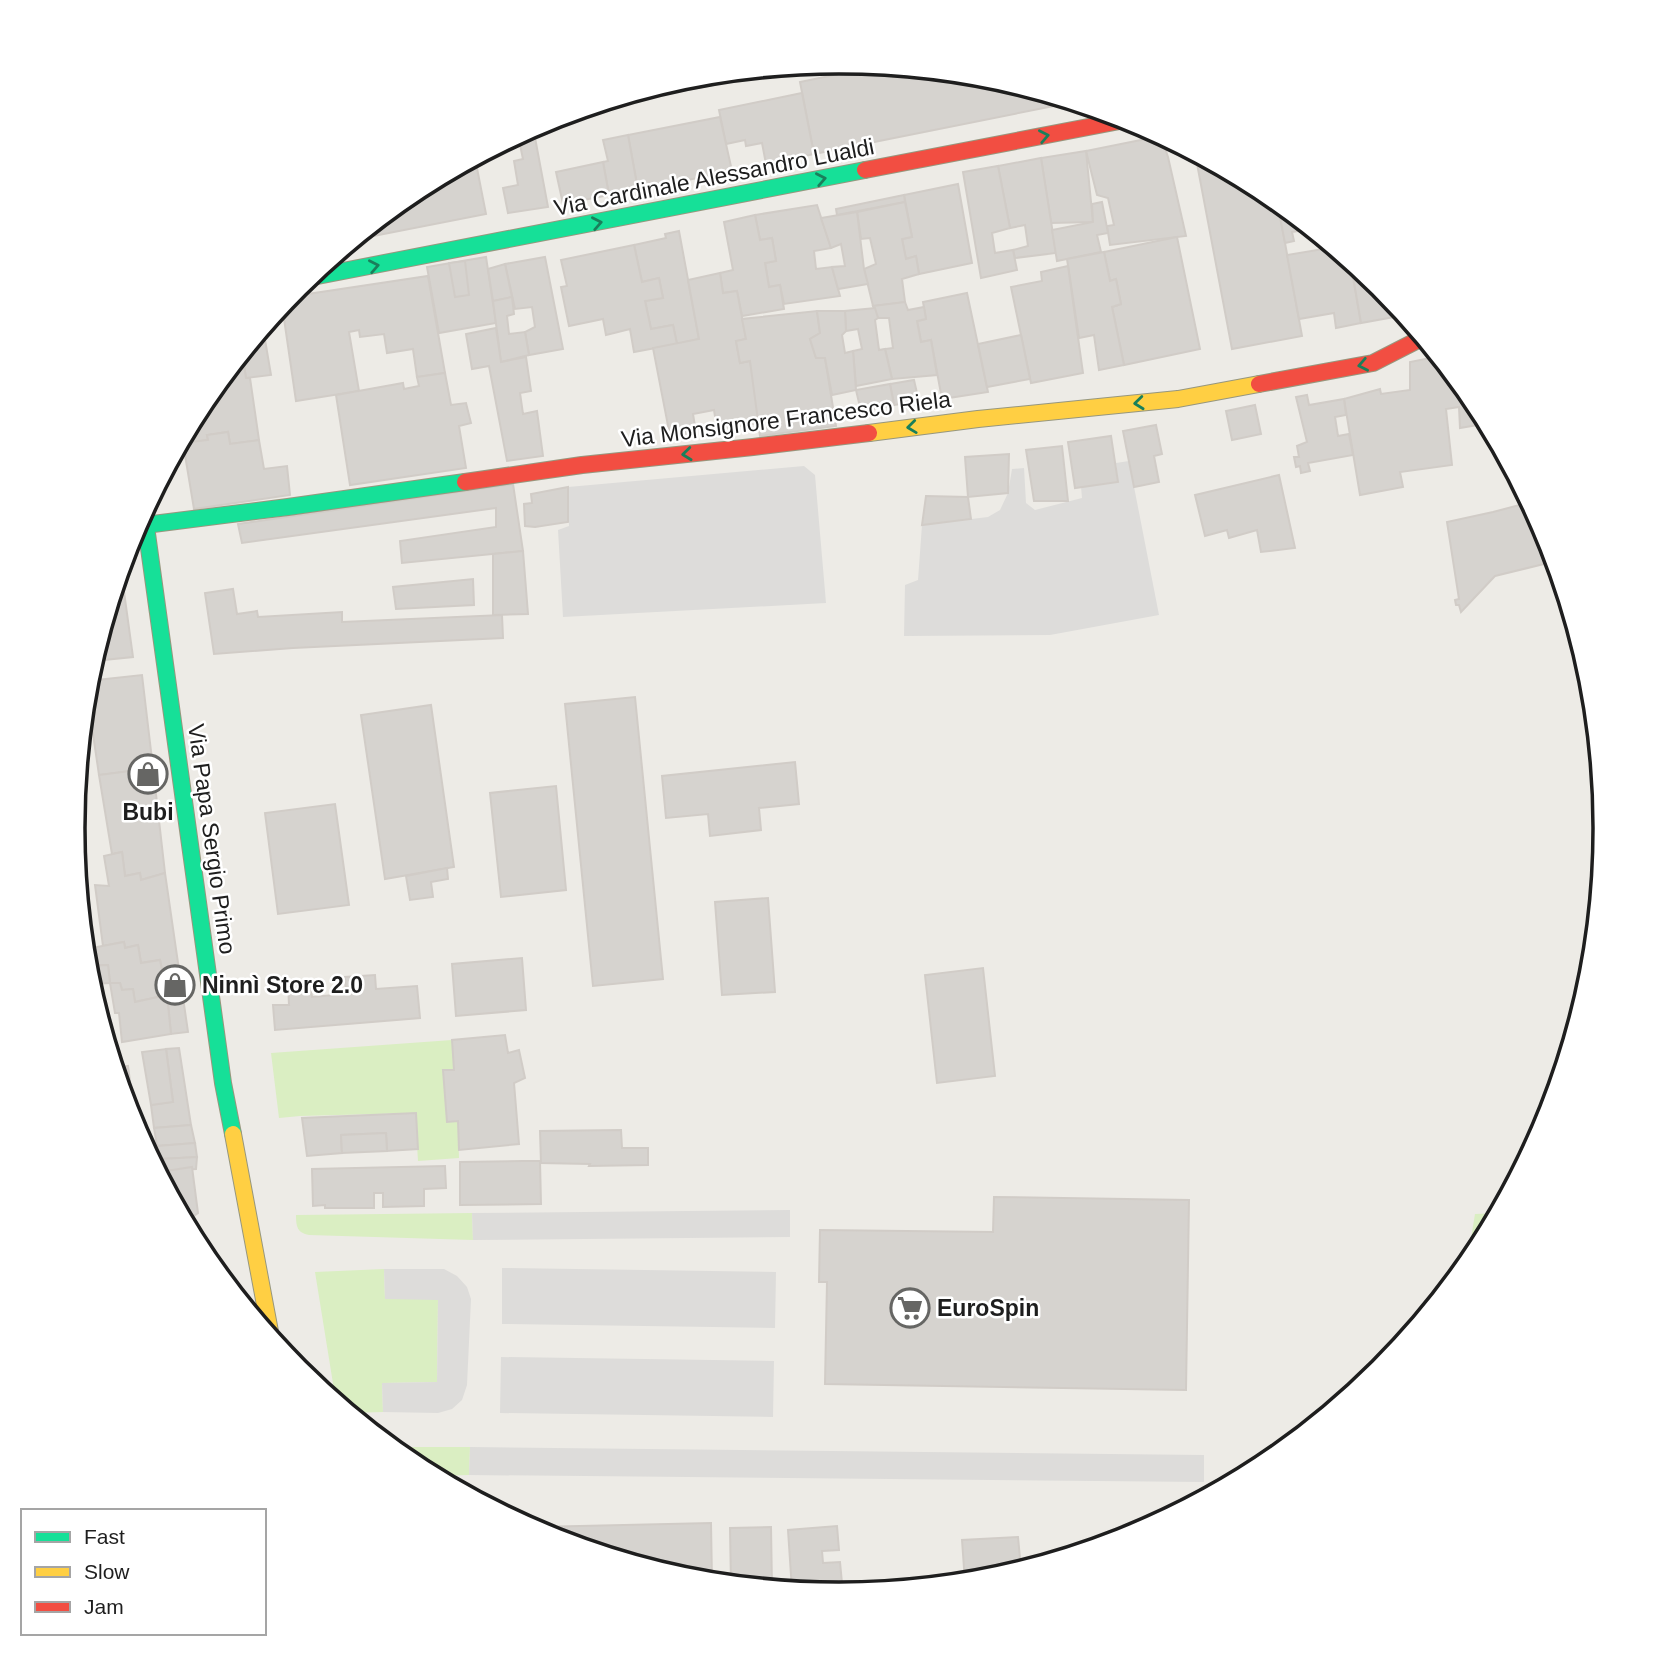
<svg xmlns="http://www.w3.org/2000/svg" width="1680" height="1656" viewBox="0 0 1680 1656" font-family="Helvetica,sans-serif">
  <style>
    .grass { fill: #daeec2 }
    .parking { fill: #dddcda }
    .building { fill: #d6d3cf; stroke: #d1ccc7; stroke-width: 2 }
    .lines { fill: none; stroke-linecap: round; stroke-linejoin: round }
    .fast-casing { stroke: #97977e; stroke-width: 18 }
    .slow-casing { stroke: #97977e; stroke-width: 18 }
    .jam-casing { stroke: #97977e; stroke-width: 18 }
    .fast { stroke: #16e098; stroke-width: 16 }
    .slow { stroke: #ffcf43; stroke-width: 16 }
    .jam { stroke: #f24e42; stroke-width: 16 }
    .oneway { stroke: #1a7f5b }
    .labels { text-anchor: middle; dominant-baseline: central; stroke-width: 5; stroke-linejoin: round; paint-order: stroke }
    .street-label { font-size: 23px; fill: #1e1e1e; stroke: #fff }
    .poi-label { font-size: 23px; font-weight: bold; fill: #1e1e1e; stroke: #fff; text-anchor: start }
    .rim { fill: none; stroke: #1e1e1e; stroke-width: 3.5 }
  </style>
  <rect width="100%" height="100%" fill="#edebe6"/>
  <g class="grass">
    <polygon points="452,1040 454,1070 443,1071 447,1122 458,1121 459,1158 418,1161 415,1113 300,1116 279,1118 271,1053"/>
    <path d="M472,1213L473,1240L309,1235C297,1233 296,1226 296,1215Z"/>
    <polygon points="1500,1213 1477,1254 1466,1268 1475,1214"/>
    <polygon points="384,1269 385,1299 438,1299 437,1382 382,1383 383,1412 350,1413 336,1402 315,1272"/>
    <polygon points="391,1447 470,1447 469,1475 433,1476 414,1465"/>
  </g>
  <g class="parking">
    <polygon points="1129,461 1159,615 1050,635 904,636 905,585 918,580 922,525 988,517 1000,510 1008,493 1012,469 1024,468 1026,503 1035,510 1082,498 1081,487 1118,481 1116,463"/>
    <polygon points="804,466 815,475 826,603 563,617 558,530 569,526 568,487"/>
    <polygon points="790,1210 790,1237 473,1240 472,1213"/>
    <polygon points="502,1268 776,1272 775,1328 502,1324"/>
    <polygon points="384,1269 444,1269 457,1276 467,1287 471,1299 467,1385 462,1400 452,1409 438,1413 383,1412 382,1383 437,1382 438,1300 385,1299"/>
    <polygon points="501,1357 774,1361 773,1417 500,1413"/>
    <polygon points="470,1447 1204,1455 1204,1482 469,1475"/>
  </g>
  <g class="building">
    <polygon points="882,65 891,66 893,77 927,70 990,76 1074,102 814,154 800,82"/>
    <polygon points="737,71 739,80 666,94 664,84 691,76"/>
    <polygon points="802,93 814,154 766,164 762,143 746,146 745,140 726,144 719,110"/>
    <polygon points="576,111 577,114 554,119 554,123 533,127 547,119"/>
    <polygon points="720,117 732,171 638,190 628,135"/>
    <polygon points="533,127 548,207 508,213 503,188 518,185 514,161 523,159 518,135"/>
    <polygon points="628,135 638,190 609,195 603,162 608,161 603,140"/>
    <polygon points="1161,136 1168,157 1186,236 1110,245 1107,226 1114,225 1108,198 1097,195 1086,151"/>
    <polygon points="1086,151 1093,222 1051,223 1041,158"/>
    <polygon points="1195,153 1266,191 1277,199 1302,336 1232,349"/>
    <polygon points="475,158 486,214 353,240 414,190"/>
    <polygon points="1041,158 1056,253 1015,258 1013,250 1028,246 1025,225 1010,228 998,166"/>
    <polygon points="603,162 609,195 563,204 556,172"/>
    <polygon points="998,166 1010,228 992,233 995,253 1013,250 1017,270 981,278 963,172"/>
    <polygon points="958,184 972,263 919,274 916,256 906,259 902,239 912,237 904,195"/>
    <polygon points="904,195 905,202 837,215 836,209"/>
    <polygon points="905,202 912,237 902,239 906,259 916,256 919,274 902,279 905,302 873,306 864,269 876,264 870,238 861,239 857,212"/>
    <polygon points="1102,202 1108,233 1097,235 1101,252 1057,261 1052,230 1093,222 1092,204"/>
    <polygon points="817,205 831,248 814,251 816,269 832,267 840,296 784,304 780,285 769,287 765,263 776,261 772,238 760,240 755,215"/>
    <polygon points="1289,209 1296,215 1299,231 1292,232 1294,241 1285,243 1279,212"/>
    <polygon points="857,212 864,269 868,284 838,289 832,267 845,266 841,244 831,248 821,218"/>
    <polygon points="755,215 760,240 772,238 776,261 765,263 769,287 780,285 784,309 742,316 737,291 723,293 720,273 733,270 724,222"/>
    <polygon points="1296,215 1312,228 1299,231"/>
    <polygon points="679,231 699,339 677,344 673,325 651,329 645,301 663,298 659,278 642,282 634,245 666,238 665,234"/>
    <polygon points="1177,237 1200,349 1124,365 1112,307 1121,304 1116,279 1110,281 1104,252"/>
    <polygon points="634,245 642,282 659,278 663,298 645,301 651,329 673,325 677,344 634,352 630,329 606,335 603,319 569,326 561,287 567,286 561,260"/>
    <polygon points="1335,247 1350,259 1361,323 1336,328 1334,313 1299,319 1287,255"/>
    <polygon points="1104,252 1110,281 1116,279 1121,304 1112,307 1124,365 1099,370 1094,335 1079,338 1067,259"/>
    <polygon points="486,257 496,323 439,333 427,267"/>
    <polygon points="545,257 563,349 529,355 525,332 535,327 532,307 515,309 505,264"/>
    <polygon points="1350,259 1382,286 1405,315 1361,323"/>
    <polygon points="465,261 469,295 455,297 449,263"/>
    <polygon points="505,264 512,297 493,301 488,269"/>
    <polygon points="1068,266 1083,373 1031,383 1011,287 1042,281 1041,272"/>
    <polygon points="720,273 723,293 737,291 746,339 736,341 740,363 750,361 762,423 717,429 714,410 693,414 696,433 670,436 653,348 699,339 688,280"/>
    <polygon points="428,276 445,373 417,377 413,349 387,353 384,334 360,337 359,330 349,332 359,391 296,401 282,305 288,297"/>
    <polygon points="967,293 988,392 942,399 931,340 921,342 917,321 926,319 923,302"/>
    <polygon points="512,297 514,314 507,316 509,334 525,332 529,355 501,362 493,301"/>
    <polygon points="905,302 908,310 924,307 926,319 917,321 921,342 931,340 937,375 892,379 885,349 893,348 889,318 878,318 873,306"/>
    <polygon points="875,308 878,318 875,320 879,350 885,349 892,379 856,386 853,351 862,349 858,329 846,331 845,311"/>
    <polygon points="817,311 820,333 810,339 816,358 825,358 836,426 760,436 750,361 740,363 736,341 746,339 742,319"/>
    <polygon points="817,311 845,311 846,331 842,335 845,353 853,351 856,390 832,395 825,358 816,358 810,339 820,333"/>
    <polygon points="263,328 271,375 246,378 243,359 237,360"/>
    <polygon points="496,328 501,362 526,357 531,391 520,393 523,414 537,411 543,456 507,461 489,366 472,369 466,334"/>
    <polygon points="1021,335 1030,379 987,387 978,344"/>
    <polygon points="1440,356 1478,402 1489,423 1460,428 1459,407 1446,409 1452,465 1400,472 1403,487 1360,495 1344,399 1380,389 1381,394 1410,390 1410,362"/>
    <polygon points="243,359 246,378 250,378 259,440 230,444 228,432 207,435 208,440 183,443 183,439 203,402 216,385 220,384 220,381 237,360"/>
    <polygon points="445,373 451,405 466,403 471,423 459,426 466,468 350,485 336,395 403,383 404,389 419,386 417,377"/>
    <polygon points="914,380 919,402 894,405 890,384"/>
    <polygon points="890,384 894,405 861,411 856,390"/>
    <polygon points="1307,395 1309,405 1344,399 1346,415 1335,417 1338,436 1349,434 1353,455 1308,463 1310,471 1301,473 1300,466 1296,467 1294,457 1299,457 1297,446 1307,442 1296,397"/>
    <polygon points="1255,405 1261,434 1232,440 1226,411"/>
    <polygon points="1156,425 1162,454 1154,456 1159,482 1134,487 1123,431"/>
    <polygon points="228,432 230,444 259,440 264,469 287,466 290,495 194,509 183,443 208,440 207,435"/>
    <polygon points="1111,436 1118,482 1075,488 1068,442"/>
    <polygon points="1062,446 1068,501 1034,501 1026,450"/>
    <polygon points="1009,454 1008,493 968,497 965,457"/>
    <polygon points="1279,475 1295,548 1261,552 1257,530 1229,538 1227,530 1205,536 1195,495"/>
    <polygon points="513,484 523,551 402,563 400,541 496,527 496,508 242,543 238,524"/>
    <polygon points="568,487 568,522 535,527 525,526 524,504 532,503 531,494"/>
    <polygon points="926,496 968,497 971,519 922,525"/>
    <polygon points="1531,502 1549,535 1549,538 1544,538 1552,562 1495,576 1461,612 1459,605 1456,605 1455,600 1459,599 1447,522 1493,512"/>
    <polygon points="523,551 528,614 493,615 493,554"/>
    <polygon points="121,570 133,657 93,661"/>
    <polygon points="473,579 474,605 396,609 393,587"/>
    <polygon points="233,589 237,614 257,611 258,617 342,612 342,622 502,615 503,638 293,648 214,654 205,593"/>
    <polygon points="142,675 153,768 99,775 87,693 88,681"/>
    <polygon points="635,697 663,979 593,986 565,704"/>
    <polygon points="431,705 454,867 385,879 361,715"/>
    <polygon points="795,762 799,804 759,808 761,830 710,836 708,814 666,818 662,776"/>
    <polygon points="153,768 165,873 141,880 140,873 125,876 122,852 112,854 99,775"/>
    <polygon points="556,786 566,890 501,897 490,793"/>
    <polygon points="335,804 349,905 278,914 265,813"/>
    <polygon points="122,852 125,876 140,873 141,880 165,873 188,1032 171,1034 167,995 160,960 141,963 138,945 125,948 124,942 103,946 95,885 109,886 104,856"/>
    <polygon points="447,868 448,879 431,882 433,897 410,900 406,876"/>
    <polygon points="768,898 775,992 722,995 715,902"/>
    <polygon points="124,942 125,948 138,945 141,963 160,960 167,995 135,1002 133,989 122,990 120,983 110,983 108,965 87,966 86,949"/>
    <polygon points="522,958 526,1010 456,1016 452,964"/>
    <polygon points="108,965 110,983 90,984 87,966"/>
    <polygon points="983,968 995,1076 937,1083 925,975"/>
    <polygon points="375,975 376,989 417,986 420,1018 275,1030 273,1005 289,1005 288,983 310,981 312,997 346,994 345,977"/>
    <polygon points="110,983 120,983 122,990 133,989 135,1002 167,995 171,1034 122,1042 119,1013 115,1013"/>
    <polygon points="505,1035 508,1053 519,1050 525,1078 514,1083 519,1144 459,1150 458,1121 447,1122 443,1070 454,1070 452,1040"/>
    <polygon points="108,1042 116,1042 118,1061 113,1061"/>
    <polygon points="179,1048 191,1125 154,1128 151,1105 173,1102 166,1049"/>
    <polygon points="166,1049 173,1102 151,1105 142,1052"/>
    <polygon points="128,1066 136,1128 135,1128 131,1121 115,1068"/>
    <polygon points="416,1113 418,1149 387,1151 386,1133 341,1135 342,1153 307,1156 302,1118"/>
    <polygon points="191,1125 195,1143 157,1146 154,1128"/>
    <polygon points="621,1130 622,1148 648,1148 648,1165 589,1166 590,1164 541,1163 540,1131"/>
    <polygon points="386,1133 387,1151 342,1153 341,1135"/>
    <polygon points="195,1143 197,1157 161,1159 157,1146"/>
    <polygon points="197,1157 196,1169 161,1171 161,1159"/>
    <polygon points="523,1161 540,1161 541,1204 460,1205 460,1162"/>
    <polygon points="445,1166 446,1188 424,1189 424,1206 383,1207 383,1193 374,1193 374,1208 325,1208 325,1205 313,1206 312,1169"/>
    <polygon points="192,1167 198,1213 185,1222 159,1172"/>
    <polygon points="994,1197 1189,1200 1186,1390 825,1384 827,1282 819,1282 820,1230 993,1232"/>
    <polygon points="711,1523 712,1582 690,1580 546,1536 536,1531 536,1527"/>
    <polygon points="837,1526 839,1550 822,1551 823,1563 840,1562 843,1594 792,1590 788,1530"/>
    <polygon points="771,1527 772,1588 731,1584 730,1528"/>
    <polygon points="1018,1537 1021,1569 997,1571 997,1578 965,1582 962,1540"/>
    <polygon points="1060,1559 997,1578 997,1571 1021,1569 1020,1562"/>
  </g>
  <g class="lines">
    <g class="fast-casing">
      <g id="fast">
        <polyline points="307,278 865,170"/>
        <polyline points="144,512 223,1083 233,1134"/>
        <polyline points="145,525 288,507 465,482"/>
      </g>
    </g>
    <g class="slow-casing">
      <g id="slow">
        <polyline points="869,433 978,419 1178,399 1259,384"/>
        <polyline points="233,1134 271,1337"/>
      </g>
    </g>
    <g class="jam-casing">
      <g id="jam">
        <polyline points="865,170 1130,119"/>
        <polyline points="1259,384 1373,363 1418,340 1421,333"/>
        <polyline points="465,482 582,465 753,447 869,433"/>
      </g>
    </g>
    <use href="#fast" class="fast"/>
    <use href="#slow" class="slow"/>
    <use href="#jam" class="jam"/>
  </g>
  <defs><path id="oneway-chevron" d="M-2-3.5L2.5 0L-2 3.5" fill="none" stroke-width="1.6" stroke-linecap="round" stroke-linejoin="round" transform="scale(1.75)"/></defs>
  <g class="oneway">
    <use href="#oneway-chevron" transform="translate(1044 136) rotate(-11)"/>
    <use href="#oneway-chevron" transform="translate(821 179) rotate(-11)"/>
    <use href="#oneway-chevron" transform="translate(597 223) rotate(-11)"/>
    <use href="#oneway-chevron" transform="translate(374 266) rotate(-11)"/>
    <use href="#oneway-chevron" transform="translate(1363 365) rotate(169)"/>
    <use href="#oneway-chevron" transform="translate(1139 403) rotate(174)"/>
    <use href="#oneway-chevron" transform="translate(912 427) rotate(173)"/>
    <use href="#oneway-chevron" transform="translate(687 454) rotate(174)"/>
  </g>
  <defs>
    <g id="shop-ring" transform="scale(2.0125)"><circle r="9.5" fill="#fff" stroke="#666664" stroke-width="1.5"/><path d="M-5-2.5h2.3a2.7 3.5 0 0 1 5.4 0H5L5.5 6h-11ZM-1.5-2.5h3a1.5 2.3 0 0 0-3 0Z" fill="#666664"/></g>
    <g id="supermarket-ring" transform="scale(2.0125)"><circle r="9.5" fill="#fff" stroke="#666664" stroke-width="1.5"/><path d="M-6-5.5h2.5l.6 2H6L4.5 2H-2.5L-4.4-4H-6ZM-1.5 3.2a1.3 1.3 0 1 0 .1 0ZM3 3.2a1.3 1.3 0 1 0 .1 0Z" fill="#666664"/></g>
  </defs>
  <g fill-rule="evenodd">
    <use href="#shop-ring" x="148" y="774"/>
    <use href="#shop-ring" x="175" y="985"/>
    <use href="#supermarket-ring" x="910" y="1308"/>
  </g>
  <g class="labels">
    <g class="street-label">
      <text transform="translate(714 177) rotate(-11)">Via Cardinale Alessandro Lualdi</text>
      <text transform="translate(786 419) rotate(-7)">Via Monsignore Francesco Riela</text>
      <text transform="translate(212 839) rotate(82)">Via Papa Sergio Primo</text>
    </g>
    <g class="poi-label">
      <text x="148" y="812" text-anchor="middle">Bubi</text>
      <text x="202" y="985">Ninnì Store 2.0</text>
      <text x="937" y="1308">EuroSpin</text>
    </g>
  </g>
  <path d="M0 0H1680V1656H0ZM85 828a754 754 0 1 1 1508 0a754 754 0 1 1-1508 0Z" fill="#fff" fill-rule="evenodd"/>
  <path class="rim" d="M85 828a754 754 0 1 1 1508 0a754 754 0 1 1-1508 0Z"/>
  <rect x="21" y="1509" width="245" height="126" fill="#ffffff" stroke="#a5a5a5" stroke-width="2"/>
  <rect x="35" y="1532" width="35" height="10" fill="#16e098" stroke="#a5a5a5" stroke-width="2"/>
  <text x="84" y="1544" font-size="21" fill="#1e1e1e">Fast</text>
  <rect x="35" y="1567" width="35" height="10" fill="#ffcf43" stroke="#a5a5a5" stroke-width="2"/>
  <text x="84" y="1579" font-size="21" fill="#1e1e1e">Slow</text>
  <rect x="35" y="1602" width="35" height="10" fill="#f24e42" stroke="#a5a5a5" stroke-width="2"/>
  <text x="84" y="1614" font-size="21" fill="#1e1e1e">Jam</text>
</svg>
